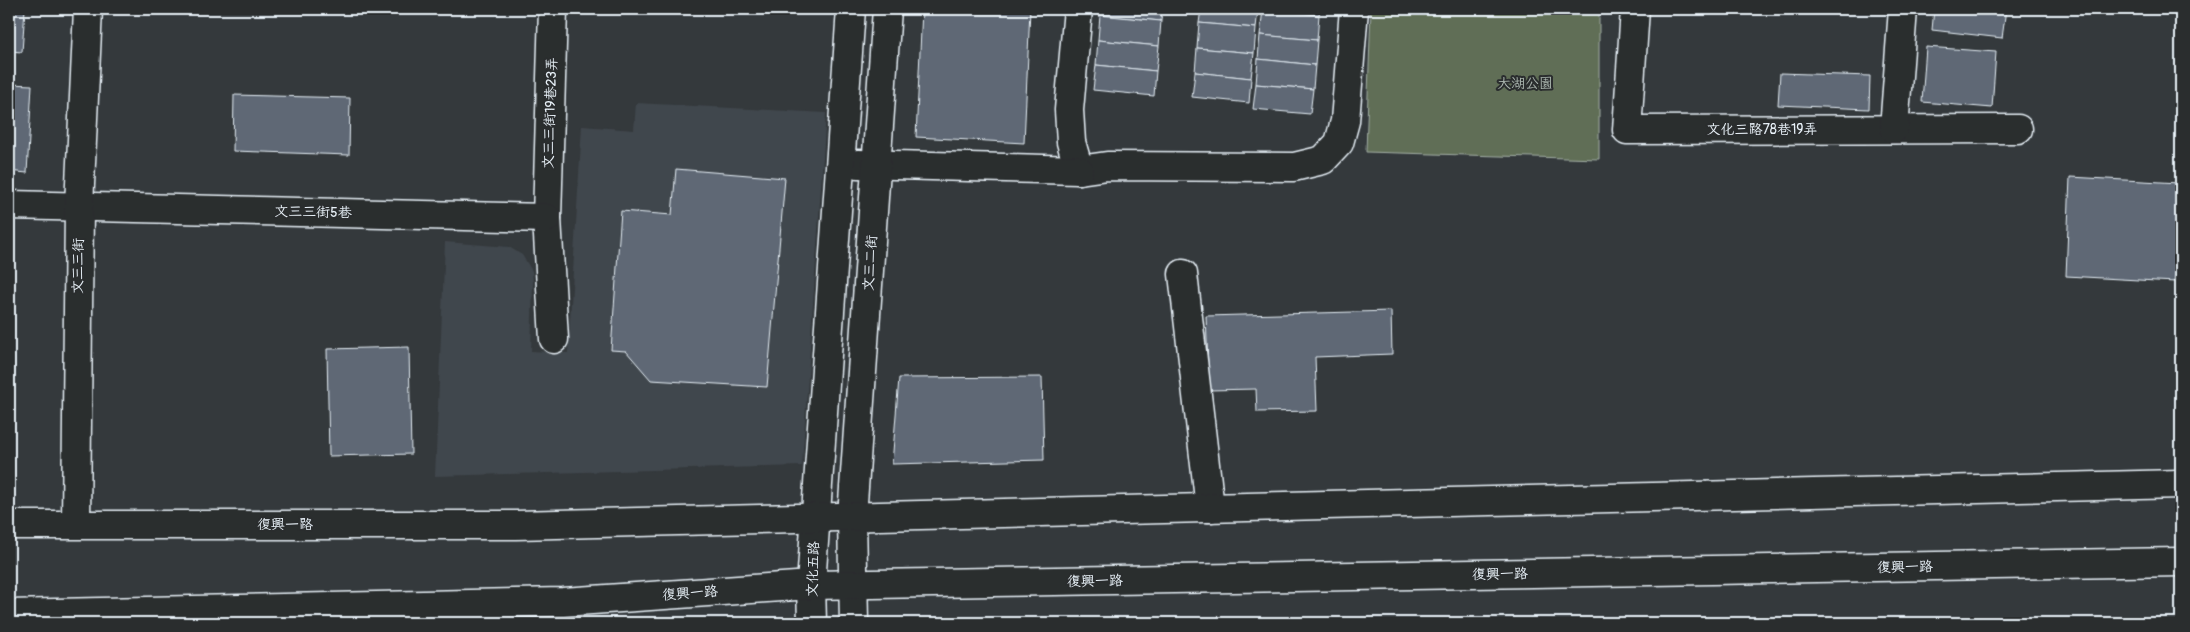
<svg xmlns="http://www.w3.org/2000/svg" width="2190" height="632" viewBox="0 0 2190 632" font-family="Pangolin,'LXGW WenKai TC',sans-serif">
  <style>
    .built { fill: #41474d }
    .green { fill: #616e56; stroke: #a4b0a7 }
    .building { fill: #5e6875; stroke: #e8f1f8 }
    .lines { fill: none; stroke-linecap: round; stroke-linejoin: round }
    .minor-casing { stroke: #e8f1f8; stroke-width: 31 }
    .major-casing { stroke: #e8f1f8; stroke-width: 31 }
    .minor { stroke: #2a2d2e; stroke-width: 28 }
    .major { stroke: #2a2d2e; stroke-width: 28 }
    .labels { text-anchor: middle; dominant-baseline: central; stroke-width: 4; stroke-linejoin: round; paint-order: stroke }
    .park-label { font-size: 14px; fill: #abb6af; stroke: #2a2d2e }
    .street-label { font-size: 14px; fill: #e8f1f8; stroke: #2a2d2e }
  </style>
  <rect width="100%" height="100%" fill="#34393c"/>
  <filter id="ink" filterUnits="userSpaceOnUse"><feTurbulence type="fractalNoise" baseFrequency=".02" numOctaves="2"/><feDisplacementMap in="SourceGraphic" scale="10" xChannelSelector="R" yChannelSelector="G"/><feConvolveMatrix kernelMatrix="1 2 1 2 8 2 1 2 1" color-interpolation-filters="sRGB"/></filter>
  <g filter="url(#ink)">
    <polygon class="built" points="636,103 826,113 802,466 435,476 445,242 509,247 522,255 532,271 533,283 531,351 568,353 582,126 634,130"/>
    <polygon class="green" points="1371,9 1599,9 1599,159 1366,152"/>
    <g class="building">
      <polygon points="9,9 25,9 22,52 9,51"/>
      <polygon points="922,9 1030,9 1024,143 916,137"/>
      <polygon points="1101,9 1162,9 1161,21 1100,15"/>
      <polygon points="1201,9 1258,9 1256,28 1199,23"/>
      <polygon points="1263,9 1320,9 1319,15"/>
      <polygon points="1263,9 1319,15 1317,40 1260,35"/>
      <polygon points="1934,9 2006,9 2002,38 1932,30"/>
      <polygon points="1100,15 1161,21 1159,46 1098,40"/>
      <polygon points="1199,23 1256,28 1254,53 1197,48"/>
      <polygon points="1260,35 1317,40 1315,65 1258,59"/>
      <polygon points="1098,40 1159,46 1156,71 1096,65"/>
      <polygon points="1926,47 1996,52 1992,108 1922,102"/>
      <polygon points="1197,48 1254,53 1251,78 1195,72"/>
      <polygon points="1258,59 1315,65 1313,89 1256,84"/>
      <polygon points="1096,65 1156,71 1154,96 1093,90"/>
      <polygon points="1195,72 1251,78 1249,103 1192,97"/>
      <polygon points="1780,73 1870,76 1869,109 1778,105"/>
      <polygon points="9,84 32,85 27,173 9,171"/>
      <polygon points="1256,84 1313,89 1310,114 1253,109"/>
      <polygon points="234,95 350,98 349,155 233,151"/>
      <polygon points="676,169 785,178 767,387 651,380 626,351 611,350 621,211 672,215"/>
      <polygon points="2070,177 2179,183 2175,282 2066,276"/>
      <polygon points="1391,311 1392,354 1315,357 1317,411 1257,412 1256,389 1209,390 1206,316"/>
      <polygon points="409,347 411,454 329,456 327,349"/>
      <polygon points="1042,377 1044,460 892,464 899,378"/>
    </g>
    <g class="lines">
      <g class="minor-casing">
        <g id="minor">
          <polyline points="553,9 547,218 554,339"/>
          <polyline points="1078,9 1069,110 1071,142 1079,170 1107,166 1294,167 1323,160 1339,143 1345,121 1354,9"/>
          <polyline points="1635,9 1627,130 2018,129"/>
          <polyline points="1894,129 1903,9"/>
          <polyline points="858,164 1079,170"/>
          <polyline points="9,205 547,218"/>
          <polyline points="1183,274 1210,508"/>
          <polyline points="76,524 79,206 88,9"/>
          <polyline points="812,623 811,585 851,9"/>
          <polyline points="854,623 852,517 887,9"/>
        </g>
      </g>
      <g class="major-casing">
        <g id="major">
          <polyline points="9,525 516,525 2181,484"/>
          <polyline points="9,614 563,602 811,585 2181,562"/>
        </g>
      </g>
      <use href="#minor" class="minor"/>
      <use href="#major" class="major"/>
    </g>
  </g>
  <g class="labels">
    <g class="park-label">
      <text x="1525" y="83">大湖公園</text>
    </g>
    <g class="street-label">
      <text transform="translate(550 113) rotate(-88)">文三三街19巷23弄</text>
      <text x="1762" y="129">文化三路78巷19弄</text>
      <text transform="translate(313 212) rotate(1)">文三三街5巷</text>
      <text transform="translate(870 263) rotate(-86)">文三二街</text>
      <text transform="translate(78 266) rotate(-89)">文三三街</text>
      <text x="285" y="524">復興一路</text>
      <text transform="translate(1905 567) rotate(-1)">復興一路</text>
      <text transform="translate(813 569) rotate(-88)">文化五路</text>
      <text transform="translate(1500 574) rotate(-1)">復興一路</text>
      <text transform="translate(1095 581) rotate(-1)">復興一路</text>
      <text transform="translate(690 593) rotate(-4)">復興一路</text>
    </g>
  </g>
  <rect width="2190" height="632" fill="none" stroke="#2a2d2e" stroke-width="30"/>
  <rect x="15" y="15" width="2160" height="602" fill="none" stroke="#e8f1f8" stroke-width="2" filter="url(#ink)"/>
</svg>
